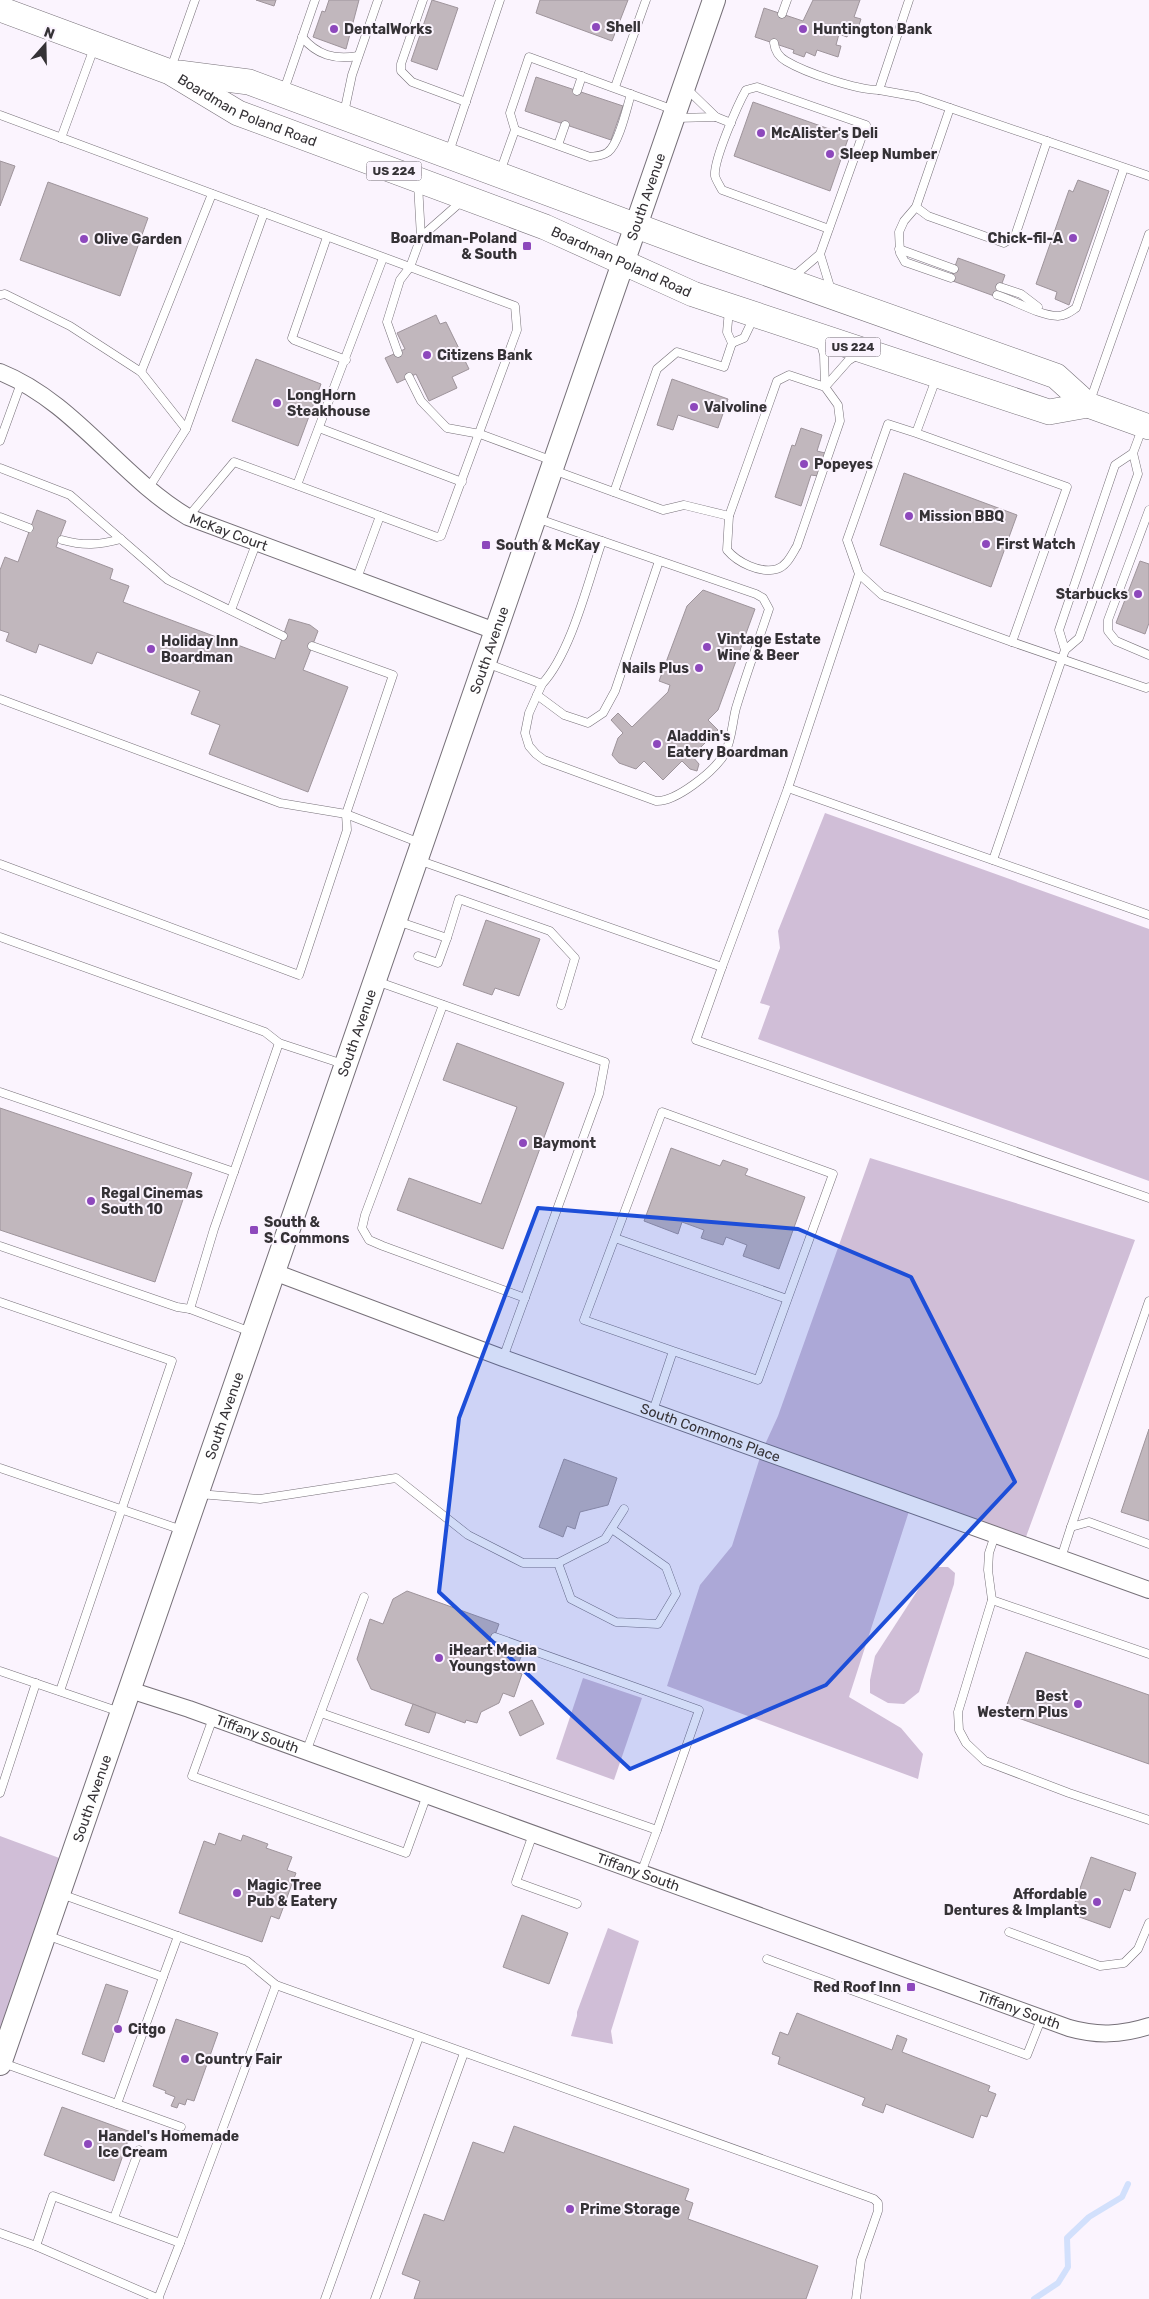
<svg xmlns="http://www.w3.org/2000/svg" width="1149" height="2299" viewBox="0 0 1149 2299" font-family="Rubik,sans-serif">
  <style>
    .green { fill: #d0bed7 }
    .lines { fill: none; stroke-linecap: round; stroke-linejoin: round }
    .stream { stroke: #d2e0fc; stroke-width: 6 }
    .building { fill: #c1b7bd; stroke: #9e949b }
    .lane-casing { stroke: #767078; stroke-width: 9 }
    .street-casing { stroke: #767078; stroke-width: 18 }
    .secondary-casing { stroke: #767078; stroke-width: 24 }
    .primary-casing { stroke: #767078; stroke-width: 26 }
    .lane { stroke: #fff; stroke-width: 8 }
    .street { stroke: #fff; stroke-width: 16 }
    .secondary { stroke: #fff; stroke-width: 22 }
    .primary { stroke: #fff; stroke-width: 25 }
    .marked { fill: #1d4ed8; fill-opacity: 0.2; stroke: #1d4ed8; stroke-width: 4; stroke-linejoin: round }
    .poi-dot { fill: #8d48bc; stroke: #fbf4fe; stroke-width: 2 }
    .labels { text-anchor: middle; dominant-baseline: central; stroke-width: 4; stroke-linejoin: round; paint-order: stroke }
    .shield { fill: #fbf4fe; stroke: #706c72; stroke-width: 1 }
    .shield-label { font-size: 12px; font-weight: bold; fill: #353236 }
    .poi-label { font-size: 14px; font-weight: bold; fill: #353236; stroke: #fbf4fe; text-anchor: start }
    .street-label { font-size: 14px; fill: #353236; stroke: #fbf4fe }
  </style>
  <rect width="100%" height="100%" fill="#fbf4fe"/>
  <g class="green">
    <polygon points="825,813 1149,929 1149,1181 758,1039 770,1006 760,1003 780,948 778,931"/>
    <polygon points="870,1158 1135,1240 1023,1545 911,1505 849,1697 901,1728 923,1754 918,1779 667,1686 700,1585 732,1546 762,1451 778,1416"/>
    <polygon points="935,1567 948,1567 955,1573 954,1584 919,1692 904,1704 888,1703 870,1693 870,1680 875,1656 925,1579"/>
    <polygon points="583,1678 642,1698 614,1780 556,1759"/>
    <polygon points="0,1836 70,1862 0,2064"/>
    <polygon points="608,1928 639,1941 611,2031 613,2044 571,2036 577,2016 577,2012"/>
  </g>
  <g class="lines">
    <polyline class="stream" points="1034,2299 1058,2283 1068,2267 1067,2238 1089,2217 1122,2197 1128,2184"/>
  </g>
  <g class="building">
    <polygon points="256,0 276,0 274,6"/>
    <polygon points="329,0 359,0 346,49 313,37 322,11 325,12"/>
    <polygon points="432,0 458,8 437,70 411,61"/>
    <polygon points="540,0 628,0 612,41 536,13"/>
    <polygon points="813,0 860,0 854,17 861,19 857,31 850,28 847,37 839,34 836,45 841,46 838,57 817,50 815,56 806,52 804,57 793,53 794,50 755,37 764,8 803,21"/>
    <polygon points="536,77 623,106 611,140 525,111"/>
    <polygon points="753,102 849,136 830,191 734,156"/>
    <polygon points="0,161 15,166 0,206"/>
    <polygon points="1078,180 1109,191 1069,305 1055,299 1057,292 1036,284 1069,190 1073,192"/>
    <polygon points="48,182 148,218 120,296 20,260"/>
    <polygon points="958,258 1005,275 997,297 950,280"/>
    <polygon points="436,315 440,324 446,322 469,369 452,377 457,388 429,401 416,374 397,383 385,358 405,349 397,333"/>
    <polygon points="256,359 321,384 298,446 232,421"/>
    <polygon points="672,379 728,399 718,428 678,415 673,430 657,425"/>
    <polygon points="801,428 822,435 817,451 825,453 818,476 811,475 801,506 775,497 792,445 795,446"/>
    <polygon points="904,473 1017,515 991,587 880,545"/>
    <polygon points="37,510 66,521 56,547 113,569 110,579 129,586 123,602 275,659 289,619 310,625 318,631 303,670 348,687 308,792 209,754 220,725 191,714 200,691 97,652 92,664 39,644 36,653 6,641 9,633 0,630 0,570 5,557 18,562"/>
    <polygon points="1140,561 1149,564 1149,623 1145,634 1116,623"/>
    <polygon points="703,590 755,609 718,710 708,720 718,730 692,756 699,764 697,771 690,769 682,761 663,780 644,761 636,769 619,763 612,755 618,738 623,733 611,720 618,713 632,727 668,692 670,685 659,681 687,606"/>
    <polygon points="486,920 540,939 519,996 495,988 492,995 463,985"/>
    <polygon points="457,1043 564,1083 503,1249 397,1210 409,1178 481,1204 517,1107 443,1080"/>
    <polygon points="0,1108 192,1173 155,1282 0,1230"/>
    <polygon points="671,1148 720,1166 723,1160 748,1169 745,1175 805,1197 779,1269 743,1256 747,1245 726,1237 723,1245 701,1238 704,1230 682,1222 678,1234 644,1221"/>
    <polygon points="1149,1429 1149,1521 1121,1512"/>
    <polygon points="564,1459 617,1478 608,1505 580,1512 575,1529 567,1526 563,1537 539,1527"/>
    <polygon points="407,1591 499,1624 490,1649 497,1652 498,1649 521,1657 515,1671 522,1674 514,1697 503,1693 499,1703 481,1712 477,1723 466,1720 465,1723 371,1689 357,1659 370,1619 383,1624 393,1599"/>
    <polygon points="1026,1652 1149,1695 1149,1764 1004,1713"/>
    <polygon points="532,1700 544,1724 520,1736 509,1712"/>
    <polygon points="413,1704 436,1713 429,1733 405,1725"/>
    <polygon points="219,1833 241,1841 243,1835 268,1844 266,1848 292,1857 287,1870 296,1873 279,1919 271,1916 262,1942 179,1913 204,1841 215,1845"/>
    <polygon points="1091,1857 1136,1873 1130,1891 1124,1889 1110,1928 1071,1914"/>
    <polygon points="522,1915 568,1933 549,1984 503,1967"/>
    <polygon points="106,1984 128,1991 104,2062 82,2054"/>
    <polygon points="797,2013 892,2050 897,2035 907,2039 902,2052 990,2086 988,2091 996,2094 987,2117 981,2115 973,2138 886,2104 883,2113 862,2105 865,2098 778,2064 780,2057 772,2054 780,2032 788,2035"/>
    <polygon points="176,2019 218,2033 194,2101 187,2099 185,2105 179,2103 177,2108 171,2106 175,2097 165,2093 166,2091 153,2086"/>
    <polygon points="62,2107 131,2132 114,2181 44,2155"/>
    <polygon points="514,2126 689,2189 685,2200 693,2203 688,2219 818,2266 806,2299 414,2299 420,2281 402,2274 424,2214 444,2221 473,2142 504,2153"/>
  </g>
  <g class="lines">
    <g class="lane-casing">
      <g id="lane">
        <polyline points="423,0 401,64 401,71 412,82 466,102"/>
        <polyline points="909,0 879,90 918,97 1149,176"/>
        <polyline points="782,14 787,0"/>
        <path d="M302,37C317,55 334,60 358,56"/>
        <path d="M774,43C775,51 779,57 786,61C806,73 857,90 879,90"/>
        <polyline points="171,68 195,0"/>
        <polyline points="615,87 646,0"/>
        <polyline points="686,88 716,117 731,123"/>
        <polyline points="284,90 315,0"/>
        <polyline points="577,91 582,76"/>
        <polyline points="950,108 916,207 928,216 1004,243 1015,236 1047,141"/>
        <polyline points="344,113 352,75 378,0"/>
        <polyline points="0,115 515,306 517,330 441,536 437,537 234,462 188,517"/>
        <polyline points="676,118 716,117"/>
        <path d="M515,130L590,157C596,156 603,156 608,152C619,144 627,107 631,94"/>
        <polyline points="61,138 94,48"/>
        <polyline points="558,145 565,125"/>
        <polyline points="449,152 500,0"/>
        <polyline points="500,172 515,130 510,113 529,57 674,110"/>
        <polyline points="916,207 904,221 899,232 900,253 905,262 951,278"/>
        <polyline points="327,237 292,338 294,340 346,360"/>
        <polyline points="421,237 463,200"/>
        <polyline points="899,249 954,269"/>
        <polyline points="820,254 831,290"/>
        <path d="M793,277L820,254L866,125L757,87L746,90C738,104 713,161 715,176C716,180 720,186 722,190L829,229"/>
        <polyline points="1000,287 1021,294 1038,307"/>
        <polyline points="0,295 5,294 70,326 141,372 186,429"/>
        <path d="M997,295C1016,301 1038,315 1058,316C1065,316 1070,312 1076,308L1124,168"/>
        <path d="M820,341L824,355L825,387L838,405L840,421L797,546C792,554 787,566 777,569C760,574 737,562 727,550L729,516L777,381L789,375L825,387"/>
        <polyline points="732,343 744,338 754,317"/>
        <polyline points="398,353 387,322 400,280 410,267 421,237 418,184"/>
        <polyline points="141,372 212,194"/>
        <polyline points="409,377 421,401 447,428 480,434 553,461"/>
        <polyline points="825,387 848,361 859,354"/>
        <polyline points="1090,401 1149,234"/>
        <polyline points="319,428 462,482"/>
        <polyline points="916,433 888,424 847,540 859,574 882,595 1012,642 1067,487 916,433 936,379"/>
        <polyline points="0,441 21,383"/>
        <polyline points="0,468 70,495 168,580 283,636"/>
        <polyline points="553,470 663,510 684,505 729,516"/>
        <polyline points="297,485 383,258"/>
        <polyline points="148,489 186,429 264,213"/>
        <polyline points="614,492 657,369 677,352 724,367 732,343 727,332 729,310"/>
        <polyline points="1149,510 1108,620 1108,631 1116,641 1149,655"/>
        <polyline points="0,517 29,528"/>
        <path d="M62,540C84,546 99,545 121,539"/>
        <polyline points="356,581 380,516"/>
        <polyline points="231,610 256,544"/>
        <polyline points="1012,642 1146,688 1149,687"/>
        <polyline points="1065,650 1059,630 1115,465 1133,453"/>
        <path d="M486,663L542,684C571,653 588,582 602,541L536,518"/>
        <path d="M542,684L529,713L525,733L529,746L536,754L544,760L656,801C676,802 713,772 724,755C732,741 732,723 736,708C746,675 758,642 769,609L763,598L756,594L602,541"/>
        <polyline points="537,695 564,715 588,723 603,713 615,691 659,561"/>
        <polyline points="0,699 280,803 346,814 420,843"/>
        <polyline points="788,788 859,574"/>
        <polyline points="418,860 722,967 788,788 1149,915"/>
        <polyline points="993,860 1065,650 1079,638 1138,474 1133,453 1142,429"/>
        <polyline points="0,864 299,975 347,830 346,814 393,675 312,646"/>
        <polyline points="397,921 447,938 438,963 418,956"/>
        <polyline points="0,937 265,1032 279,1043"/>
        <polyline points="447,938 459,899 550,931 575,958 561,1005"/>
        <polyline points="722,967 696,1040 1149,1198"/>
        <polyline points="376,981 605,1062 599,1094 503,1358"/>
        <polyline points="443,1005 365,1215 362,1228 369,1240 383,1246 525,1298"/>
        <polyline points="0,1092 234,1172"/>
        <polyline points="615,1238 787,1299"/>
        <polyline points="0,1246 177,1307 190,1309"/>
        <polyline points="0,1302 172,1361 60,1691"/>
        <polyline points="251,1332 190,1309 214,1229 279,1043 343,1064"/>
        <polyline points="653,1411 673,1351 758,1380 833,1174 662,1112 584,1320 673,1351"/>
        <polyline points="0,1468 182,1530"/>
        <polyline points="199,1494 260,1499 396,1478 468,1535 523,1563 558,1563 605,1539 624,1509"/>
        <polyline points="1071,1527 1149,1301"/>
        <polyline points="995,1535 989,1553 988,1570 992,1600 958,1712 959,1730 966,1743 985,1761 1069,1793 1149,1820"/>
        <polyline points="1061,1558 1071,1527 1089,1522 1149,1544"/>
        <polyline points="558,1563 571,1599 616,1622 658,1624 676,1594 666,1567 612,1529"/>
        <polyline points="992,1600 1149,1654"/>
        <polyline points="495,1637 699,1710 657,1830"/>
        <polyline points="0,1671 120,1712"/>
        <polyline points="321,1713 657,1830 641,1873"/>
        <polyline points="213,1718 192,1776 406,1853 427,1795"/>
        <polyline points="306,1752 364,1597"/>
        <polyline points="0,1793 36,1683"/>
        <polyline points="533,1834 516,1882 577,1904"/>
        <polyline points="61,1894 247,1961 276,1985 874,2199 878,2203 878,2211 861,2260 856,2299"/>
        <polyline points="1009,1932 1100,1966 1124,1963 1138,1949 1149,1923"/>
        <polyline points="767,1959 1027,2055 1042,2017"/>
        <polyline points="163,1977 178,1936"/>
        <polyline points="3,2063 117,2104 163,1977 46,1935"/>
        <polyline points="117,2104 181,2127"/>
        <polyline points="114,2218 139,2150"/>
        <polyline points="0,2233 36,2246 159,2299"/>
        <polyline points="180,2243 276,1985"/>
        <polyline points="36,2246 53,2196 180,2243 158,2299"/>
        <polyline points="325,2299 419,2037"/>
        <polyline points="375,2299 464,2053"/>
      </g>
    </g>
    <g class="street-casing">
      <g id="street">
        <path id="s1" d="M0,372C75,402 120,477 188,517L495,631"/>
        <path id="s2" d="M274,1272L503,1358L1149,1590"/>
        <path id="s3" d="M130,1690L189,1709L1069,2028C1097,2036 1121,2035 1149,2026"/>
      </g>
    </g>
    <g class="secondary-casing">
      <g id="secondary">
        <path id="s4" d="M0,2064L714,0"/>
      </g>
    </g>
    <g class="primary-casing">
      <g id="primary">
        <path id="s5" d="M0,9L170,72L238,113L545,227L693,294L1049,412L1088,405"/>
        <polyline points="179,73 249,82 704,251 1056,376 1088,405 1149,427"/>
      </g>
    </g>
    <use href="#lane" class="lane"/>
    <use href="#street" class="street"/>
    <use href="#secondary" class="secondary"/>
    <use href="#primary" class="primary"/>
  </g>
  <path class="marked" d="M538,1208L798,1229L911,1277L1015,1482L826,1685L630,1769L439,1592L459,1418Z"/>
  <g class="poi-dot">
    <circle cx="596" cy="27" r="5"/>
    <circle cx="334" cy="29" r="5"/>
    <circle cx="803" cy="29" r="5"/>
    <circle cx="761" cy="133" r="5"/>
    <circle cx="830" cy="154" r="5"/>
    <circle cx="1073" cy="238" r="5"/>
    <circle cx="84" cy="239" r="5"/>
    <rect x="522" y="241" width="10" height="10" rx="2.5"/>
    <circle cx="427" cy="355" r="5"/>
    <circle cx="277" cy="403" r="5"/>
    <circle cx="694" cy="407" r="5"/>
    <circle cx="804" cy="464" r="5"/>
    <circle cx="909" cy="516" r="5"/>
    <circle cx="986" cy="544" r="5"/>
    <rect x="481" y="540" width="10" height="10" rx="2.5"/>
    <circle cx="1138" cy="594" r="5"/>
    <circle cx="707" cy="647" r="5"/>
    <circle cx="151" cy="649" r="5"/>
    <circle cx="699" cy="668" r="5"/>
    <circle cx="657" cy="744" r="5"/>
    <circle cx="523" cy="1143" r="5"/>
    <circle cx="91" cy="1201" r="5"/>
    <rect x="249" y="1225" width="10" height="10" rx="2.5"/>
    <circle cx="439" cy="1658" r="5"/>
    <circle cx="1078" cy="1704" r="5"/>
    <circle cx="237" cy="1893" r="5"/>
    <circle cx="1097" cy="1902" r="5"/>
    <rect x="906" y="1982" width="10" height="10" rx="2.5"/>
    <circle cx="118" cy="2029" r="5"/>
    <circle cx="185" cy="2059" r="5"/>
    <circle cx="88" cy="2144" r="5"/>
    <circle cx="570" cy="2209" r="5"/>
  </g>
  <g class="labels">
    <g class="shield">
      <rect x="366.5" y="161.5" width="55" height="19" rx="4"/>
      <rect x="825.5" y="337.5" width="55" height="19" rx="4"/>
    </g>
    <g class="shield-label">
      <text x="394" y="171">US 224</text>
      <text x="853" y="347">US 224</text>
    </g>
    <g class="poi-label">
      <text x="606" y="27">Shell</text>
      <text x="344" y="29">DentalWorks</text>
      <text x="813" y="29">Huntington Bank</text>
      <text x="771" y="133">McAlister's Deli</text>
      <text x="840" y="154">Sleep Number</text>
      <text x="517" y="238" text-anchor="end">Boardman-Poland<tspan x="517" dy="16">&amp; South</tspan></text>
      <text x="1063" y="238" text-anchor="end">Chick-fil-A</text>
      <text x="94" y="239">Olive Garden</text>
      <text x="437" y="355">Citizens Bank</text>
      <text x="287" y="395">LongHorn<tspan x="287" dy="16">Steakhouse</tspan></text>
      <text x="704" y="407">Valvoline</text>
      <text x="814" y="464">Popeyes</text>
      <text x="919" y="516">Mission BBQ</text>
      <text x="996" y="544">First Watch</text>
      <text x="496" y="545">South &amp; McKay</text>
      <text x="1128" y="594" text-anchor="end">Starbucks</text>
      <text x="717" y="639">Vintage Estate<tspan x="717" dy="16">Wine &amp; Beer</tspan></text>
      <text x="161" y="641">Holiday Inn<tspan x="161" dy="16">Boardman</tspan></text>
      <text x="689" y="668" text-anchor="end">Nails Plus</text>
      <text x="667" y="736">Aladdin's<tspan x="667" dy="16">Eatery Boardman</tspan></text>
      <text x="533" y="1143">Baymont</text>
      <text x="101" y="1193">Regal Cinemas<tspan x="101" dy="16">South 10</tspan></text>
      <text x="264" y="1222">South &amp;<tspan x="264" dy="16">S. Commons</tspan></text>
      <text x="449" y="1650">iHeart Media<tspan x="449" dy="16">Youngstown</tspan></text>
      <text x="1068" y="1696" text-anchor="end">Best<tspan x="1068" dy="16">Western Plus</tspan></text>
      <text x="247" y="1885">Magic Tree<tspan x="247" dy="16">Pub &amp; Eatery</tspan></text>
      <text x="1087" y="1894" text-anchor="end">Affordable<tspan x="1087" dy="16">Dentures &amp; Implants</tspan></text>
      <text x="901" y="1987" text-anchor="end">Red Roof Inn</text>
      <text x="128" y="2029">Citgo</text>
      <text x="195" y="2059">Country Fair</text>
      <text x="98" y="2136">Handel's Homemade<tspan x="98" dy="16">Ice Cream</tspan></text>
      <text x="580" y="2209">Prime Storage</text>
    </g>
    <g class="street-label">
      <text stroke="none"><textPath href="#s5" startOffset="268">Boardman Poland Road</textPath></text>
      <text stroke="none"><textPath href="#s4" startOffset="1976">South Avenue</textPath></text>
      <text stroke="none"><textPath href="#s5" startOffset="672">Boardman Poland Road</textPath></text>
      <text stroke="none"><textPath href="#s1" startOffset="282">McKay Court</textPath></text>
      <text stroke="none"><textPath href="#s4" startOffset="1496">South Avenue</textPath></text>
      <text stroke="none"><textPath href="#s4" startOffset="1091">South Avenue</textPath></text>
      <text stroke="none"><textPath href="#s4" startOffset="686">South Avenue</textPath></text>
      <text stroke="none"><textPath href="#s2" startOffset="465">South Commons Place</textPath></text>
      <text stroke="none"><textPath href="#s3" startOffset="135">Tiffany South</textPath></text>
      <text stroke="none"><textPath href="#s4" startOffset="281">South Avenue</textPath></text>
      <text stroke="none"><textPath href="#s3" startOffset="540">Tiffany South</textPath></text>
      <text stroke="none"><textPath href="#s3" startOffset="945">Tiffany South</textPath></text>
    </g>
  </g>
  <g transform="translate(45 45) rotate(20)" stroke="#fbf4fe" stroke-width="4" paint-order="stroke">
  <path d="M0-4L9 19L0 12L-9 19Z" fill="#353236"/>
  <text y="-8" font-size="14" font-weight="bold" text-anchor="middle" fill="#353236">N</text>
  </g>
</svg>
